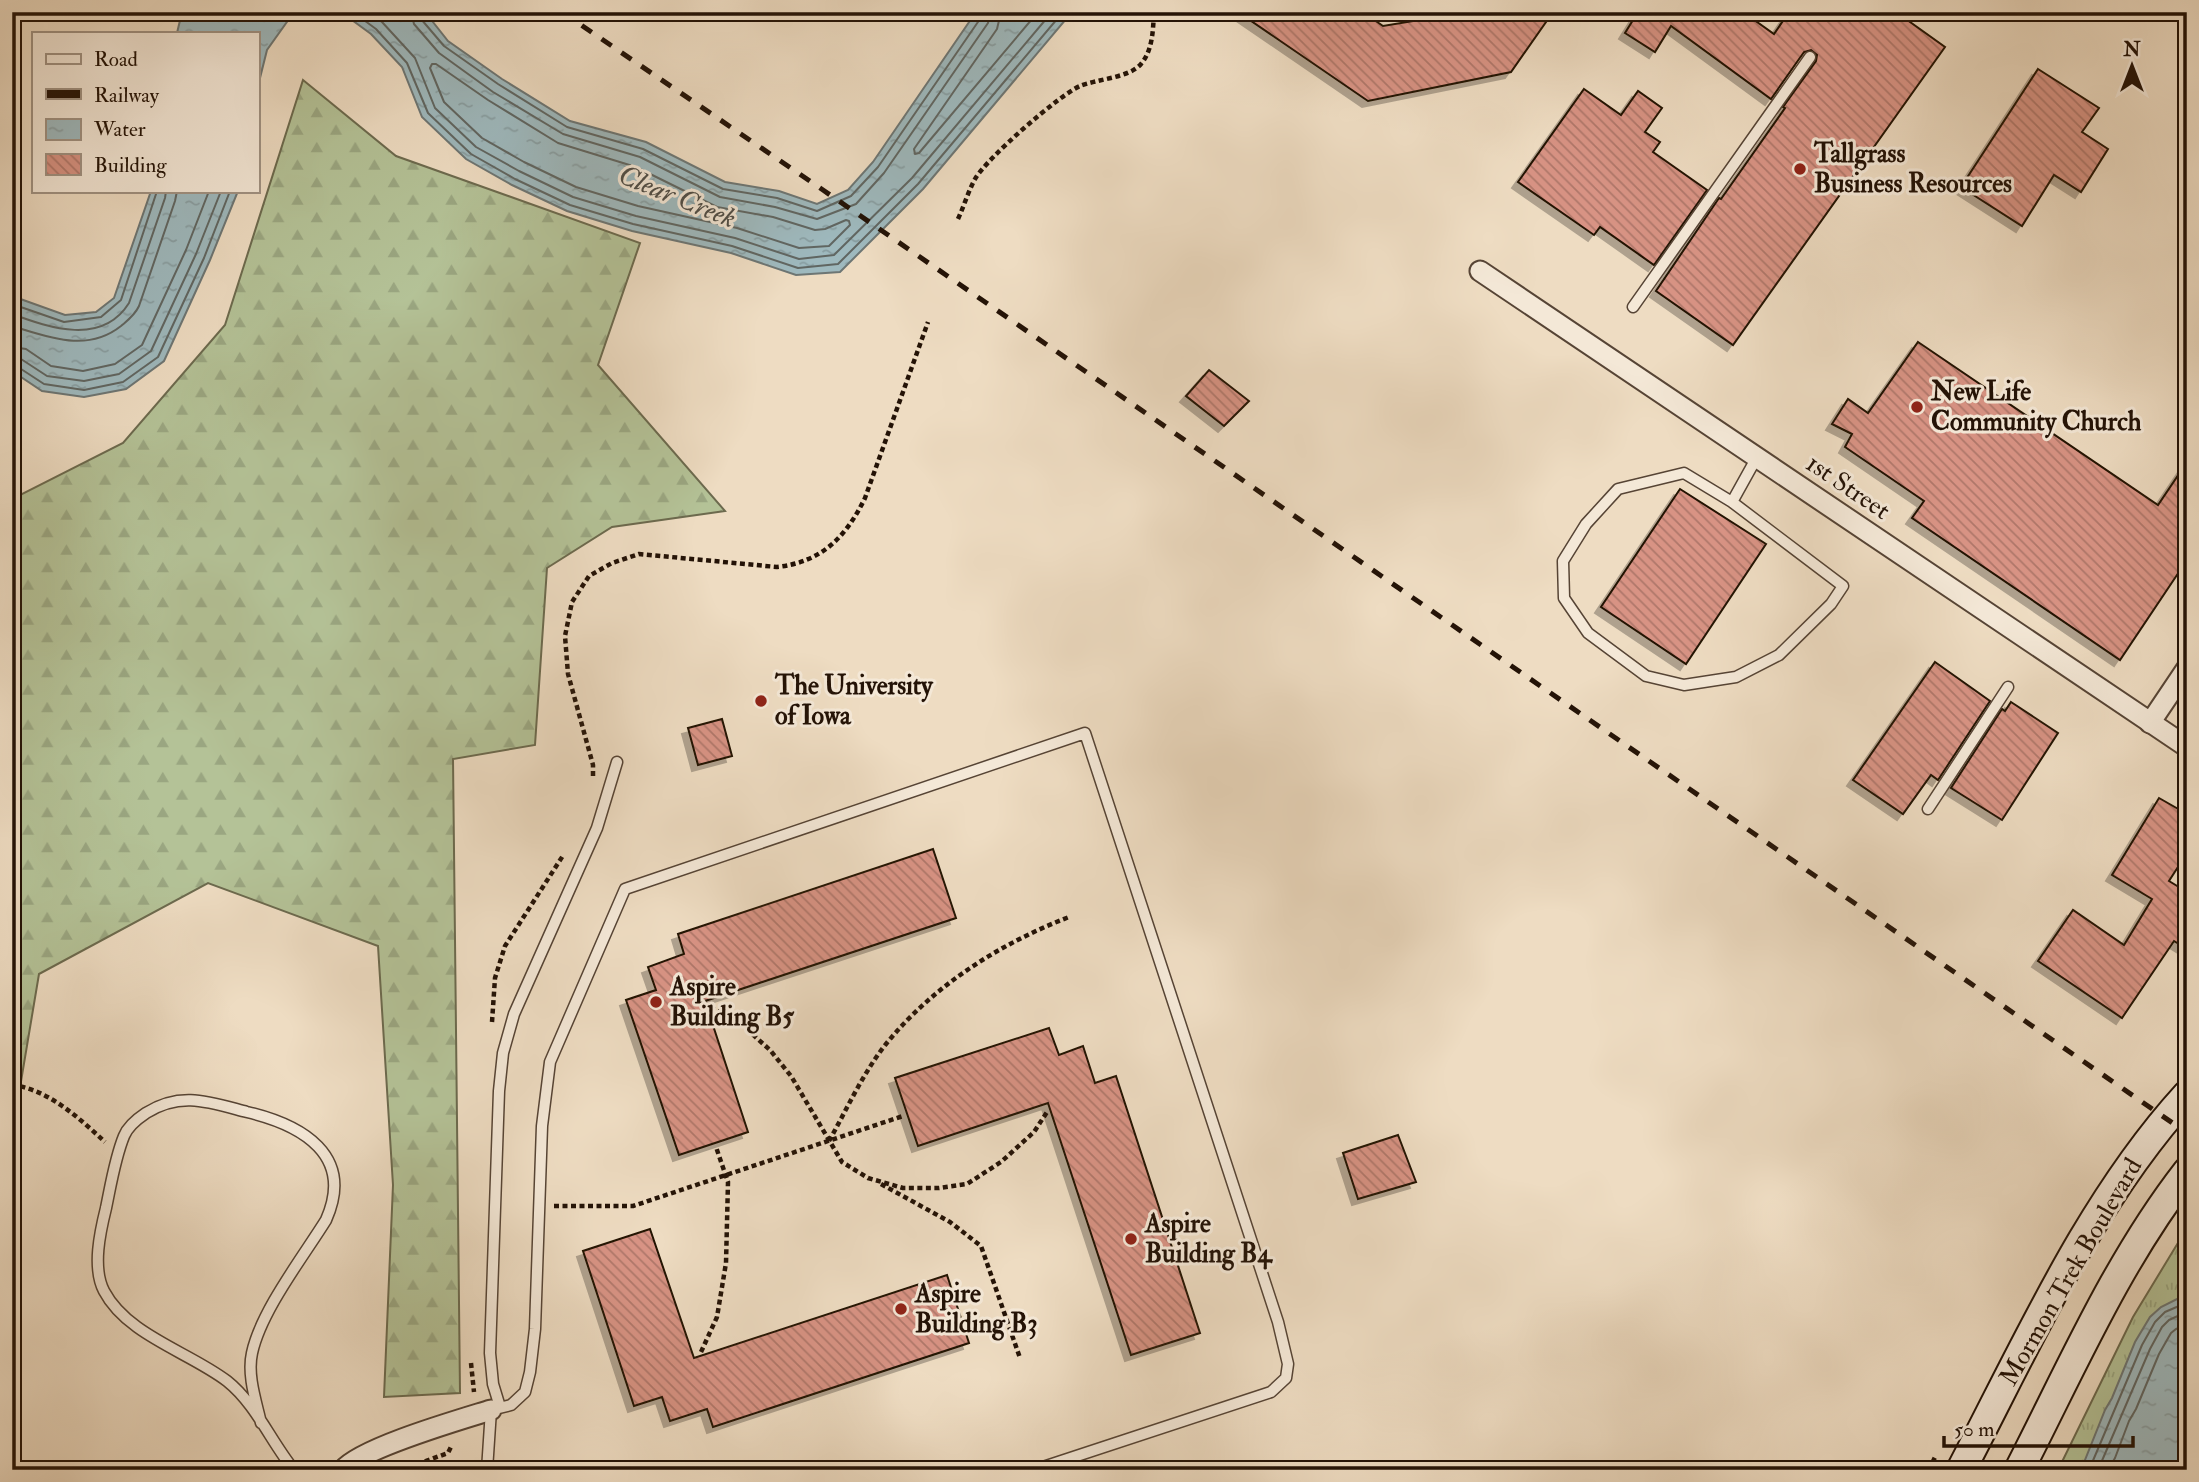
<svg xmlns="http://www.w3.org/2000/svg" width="2199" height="1482" viewBox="0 0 2199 1482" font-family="'IM FELL Double Pica',serif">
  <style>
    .grass { fill: url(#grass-tufts); stroke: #6c6a4e; stroke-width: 2 }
    .forest { fill: url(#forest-firs); stroke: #6c6a4e; stroke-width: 2 }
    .water { fill: url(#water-ripples); stroke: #6d7674; stroke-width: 2 }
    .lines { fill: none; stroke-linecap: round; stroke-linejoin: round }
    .shore { stroke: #606662; stroke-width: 2 }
    .building { fill: url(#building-back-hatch); stroke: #231206; stroke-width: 2; filter: url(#shadow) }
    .service-casing { stroke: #564435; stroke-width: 13 }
    .minor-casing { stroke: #564435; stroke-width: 23 }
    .secondary-casing { stroke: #231206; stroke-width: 32 }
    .path { stroke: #231206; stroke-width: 4.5; stroke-dasharray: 5 3.5; stroke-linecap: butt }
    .service { stroke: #f4e8d7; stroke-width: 10 }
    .minor { stroke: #f4e8d7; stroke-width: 19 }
    .secondary { stroke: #f4e8d7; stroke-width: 28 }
    .rail { stroke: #231206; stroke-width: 5; stroke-dasharray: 12 12; stroke-linecap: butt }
    .poi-dot { fill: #8f2418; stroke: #f4e8d7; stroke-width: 2.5 }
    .labels { text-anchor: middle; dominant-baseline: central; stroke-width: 6; stroke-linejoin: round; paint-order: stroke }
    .poi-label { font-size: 26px; font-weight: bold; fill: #231206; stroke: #f4e8d7; text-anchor: start }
    .street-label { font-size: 26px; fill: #231206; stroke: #f4e8d7 }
    .water-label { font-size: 28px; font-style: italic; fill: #4e4c46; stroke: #f4e8d7 }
  </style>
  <defs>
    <pattern id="grass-tufts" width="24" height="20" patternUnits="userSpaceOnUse" patternTransform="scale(1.75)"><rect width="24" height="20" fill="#b4c297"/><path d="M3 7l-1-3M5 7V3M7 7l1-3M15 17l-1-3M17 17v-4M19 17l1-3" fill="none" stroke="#9aa681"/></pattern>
    <pattern id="forest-firs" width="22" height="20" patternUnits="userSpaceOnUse" patternTransform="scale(1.75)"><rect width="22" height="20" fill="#b4c297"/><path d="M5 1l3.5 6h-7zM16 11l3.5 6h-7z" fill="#9aa681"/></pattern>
    <pattern id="water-ripples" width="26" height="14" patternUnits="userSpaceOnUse" patternTransform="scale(1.75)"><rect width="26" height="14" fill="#9eb9be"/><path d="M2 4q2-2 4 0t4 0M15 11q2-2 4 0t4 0" fill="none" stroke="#889ea2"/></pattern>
    <pattern id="building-back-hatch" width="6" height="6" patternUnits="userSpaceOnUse" patternTransform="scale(1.75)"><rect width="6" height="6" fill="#d89384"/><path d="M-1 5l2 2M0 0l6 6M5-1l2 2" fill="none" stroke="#af776a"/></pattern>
    <filter id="shadow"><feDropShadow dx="-6" dy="6" stdDeviation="0" flood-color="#0004"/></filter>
  </defs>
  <rect width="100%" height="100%" fill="#eedcc2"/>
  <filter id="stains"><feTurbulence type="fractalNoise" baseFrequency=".00286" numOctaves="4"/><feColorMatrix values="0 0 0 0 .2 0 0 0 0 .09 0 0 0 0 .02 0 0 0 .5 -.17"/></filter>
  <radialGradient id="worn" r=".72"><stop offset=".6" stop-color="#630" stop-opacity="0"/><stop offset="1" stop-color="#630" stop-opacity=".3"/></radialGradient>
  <polygon class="grass" points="2187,1228 2187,1470 2058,1470 2133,1317"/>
  <polygon class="forest" points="303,80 396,156 640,243 598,365 725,511 612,527 547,568 535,745 453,759 460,1393 384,1397 393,1185 378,946 208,883 39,974 12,1135 12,499 123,443 225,325"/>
  <g class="water">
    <polygon points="182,12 294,12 267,50 257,90 257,33 177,33"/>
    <polygon points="341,12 425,12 448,41 502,79 570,121 646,142 725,182 779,191 817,204 848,190 873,162 976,12 1072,12 923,189 840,272 796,275 731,253 632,231 567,211 512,185 466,159 422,117 402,67 371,34"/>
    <polygon points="151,191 238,191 210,260 164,361 126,389 84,397 42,391 12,371 12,296 65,315 96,312 114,298"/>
    <polygon points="2177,1299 2187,1299 2187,1470 2081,1470 2105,1410 2112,1398 2135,1342 2150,1317 2161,1307"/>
  </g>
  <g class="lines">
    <g class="shore">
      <polyline points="353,12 376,29 407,63 428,113 471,154 515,179 570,205 633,224 732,246 798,268 838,264 918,184 1063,12"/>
      <polyline points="368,12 382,22 415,58 435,108 476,147 519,171 573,197 636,216 735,238 799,259 834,255 912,178 1052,12"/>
      <polyline points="411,12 414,24 439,53 493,92 563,134 640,157 720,197 775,207 817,219 856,204 884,173 988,23 990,12"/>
      <polyline points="420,12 421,19 444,46 498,84 567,127 643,149 723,189 777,198 817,211 851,196 878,167 980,19 982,12"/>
      <polyline points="1001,12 997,29 914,149 915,154 919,153 1038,12"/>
      <polygon points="432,64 436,64 488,100 558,143 636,167 717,207 773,217 815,230 825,229 846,220 849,221 850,225 829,246 799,248 737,228 638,206 576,187 524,162 482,138 444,102 430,68"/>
      <polyline points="12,304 64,322 101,317 121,300 157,191"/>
      <path d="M12,314C50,328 102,346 129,303L165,198L166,191"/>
      <path d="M12,326C49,337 87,353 121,326C128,320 135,315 139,306L175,201L177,191"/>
      <polyline points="12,347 26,349 51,366 83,371 115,364 142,345 186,250 209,191"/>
      <polyline points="12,357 21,359 47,376 84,381 119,374 151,351 196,254 221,191"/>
      <polyline points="12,366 18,367 44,384 84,390 123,382 158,357 204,258 230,191"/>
      <polyline points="2089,1470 2142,1345 2155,1322 2165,1312 2179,1306 2187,1306"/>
      <polyline points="2098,1470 2150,1349 2162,1327 2169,1320 2180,1315 2187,1315"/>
      <polyline points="2108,1470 2115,1458 2129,1421 2136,1409 2159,1354 2171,1333 2176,1329 2187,1325"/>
    </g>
  </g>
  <g class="building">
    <polygon points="1238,12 1363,12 1383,26 1468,12 1553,12 1511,72 1368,101"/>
    <polygon points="1638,12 1743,12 1774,34 1789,12 1896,12 1945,47 1733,345 1656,291 1719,198 1721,199 1785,108 1783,107 1816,61 1817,55 1811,50 1804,52 1771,99 1671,26 1655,52 1625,33"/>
    <polygon points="2038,69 2099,108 2082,132 2108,149 2081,192 2054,175 2022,226 1961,187"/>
    <polygon points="1584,89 1621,115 1638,91 1662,108 1645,132 1660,142 1653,152 1707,190 1654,265 1600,227 1594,235 1518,182"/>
    <polygon points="1918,342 2158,505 2187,462 2187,560 2120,660 1912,518 1924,501 1845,447 1852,434 1832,424 1848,399 1868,413"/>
    <polygon points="1209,370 1249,401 1224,426 1186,396"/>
    <polygon points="1680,489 1766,544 1686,664 1601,607"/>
    <polygon points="1935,662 1990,701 1938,780 1931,775 1903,814 1853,780"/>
    <polygon points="2011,702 2058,733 2002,820 1951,788 2002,709 2005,711"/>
    <polygon points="722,719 732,756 698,765 688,728"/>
    <polygon points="2159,798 2187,814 2187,853 2169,881 2187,892 2187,949 2174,941 2122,1018 2038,961 2073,910 2124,945 2152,899 2112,875"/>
    <polygon points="933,849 956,918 705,1001 748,1132 679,1155 626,1000 656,990 648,967 684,954 678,934"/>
    <polygon points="1049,1028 1059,1055 1083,1046 1095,1083 1116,1076 1200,1333 1131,1355 1048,1103 918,1146 895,1078"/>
    <polygon points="1398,1135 1416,1182 1358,1199 1343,1153"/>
    <polygon points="650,1229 694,1358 947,1275 969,1343 713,1427 707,1409 670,1421 662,1397 634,1406 583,1251"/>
  </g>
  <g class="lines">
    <g class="service-casing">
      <g id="service">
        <polyline points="1633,307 1810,57"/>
        <polyline points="1732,502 1843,586 1831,604 1779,655 1736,677 1684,685 1646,676 1588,633 1564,598 1563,561 1586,524 1618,489 1684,473 1732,502 1757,457"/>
        <polyline points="1928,809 2008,687"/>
        <polyline points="500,1407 493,1384 490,1353 499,1091 503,1053 514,1014 597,828 617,762"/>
        <path d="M261,1423C256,1401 247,1375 252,1353C261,1311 303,1257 326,1220C355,1155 302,1125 247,1112C209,1102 181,1091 146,1113C137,1119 128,1126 124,1136C115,1158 111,1184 106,1208C100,1232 92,1268 104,1291C127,1335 189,1352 227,1381C256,1404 271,1442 294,1470"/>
        <polyline points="487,1470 491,1410 511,1405 525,1392 530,1372 535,1329 542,1126 550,1062 625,889 1085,733 1278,1322 1288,1364 1286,1378 1271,1392 1034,1470"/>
      </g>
    </g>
    <g class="minor-casing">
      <g id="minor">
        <polyline points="1480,271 2187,747"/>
        <polyline points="2150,723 2187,668"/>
        <path d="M343,1470C361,1448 459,1420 491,1410"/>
      </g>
    </g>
    <g class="secondary-casing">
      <g id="secondary">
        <path d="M1961,1470C2027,1344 2090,1201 2187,1095"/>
        <path d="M2019,1470C2071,1369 2117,1262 2187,1172"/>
      </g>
    </g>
    <g class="path">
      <path d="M958,219C964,206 968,192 975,179C986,159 1059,95 1080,86C1097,79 1129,78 1141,64C1153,50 1153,29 1154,12"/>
      <path d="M593,776V765L568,674L565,636L572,602L589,576L612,563L639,554L777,567C822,562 846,537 865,498L928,322"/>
      <polyline points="710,1007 741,1024 770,1050 791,1076 842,1162 868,1178 903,1188 939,1188 967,1184 1001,1162 1034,1132 1047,1112"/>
      <polyline points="492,1022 495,978 505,946 564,854"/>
      <polyline points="2180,1071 2187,1064"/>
      <path d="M12,1085C48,1089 79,1118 105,1142"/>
      <path d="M829,1141C847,1109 863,1073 886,1044C933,986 999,944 1069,917"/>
      <polyline points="881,1184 950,1222 981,1246 1020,1358"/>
      <polyline points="554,1206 633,1206 903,1116"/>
      <polyline points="701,1352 717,1317 726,1263 728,1182 716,1147"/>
      <polyline points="471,1363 474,1392"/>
      <polyline points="401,1470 448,1453 452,1445"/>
      <polyline points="1929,1470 1936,1455"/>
    </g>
    <use href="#service" class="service"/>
    <use href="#minor" class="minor"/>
    <use href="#secondary" class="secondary"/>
    <polyline class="rail" points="562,12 823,190 2187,1133"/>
  </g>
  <g class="poi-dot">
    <circle cx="1800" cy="169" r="7"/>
    <circle cx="1917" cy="407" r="7"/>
    <circle cx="761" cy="701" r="7"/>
    <circle cx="656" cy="1002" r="7"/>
    <circle cx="1131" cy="1239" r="7"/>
    <circle cx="901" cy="1309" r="7"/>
  </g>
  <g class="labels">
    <g class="poi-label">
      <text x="1814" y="154">Tallgrass<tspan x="1814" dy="30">Business Resources</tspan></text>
      <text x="1931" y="392">New Life<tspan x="1931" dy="30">Community Church</tspan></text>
      <text x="775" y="686">The University<tspan x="775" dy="30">of Iowa</tspan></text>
      <text x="670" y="987">Aspire<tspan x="670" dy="30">Building B5</tspan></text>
      <text x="1145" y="1224">Aspire<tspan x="1145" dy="30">Building B4</tspan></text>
      <text x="915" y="1294">Aspire<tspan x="915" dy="30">Building B3</tspan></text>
    </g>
    <g class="street-label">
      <text transform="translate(1848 487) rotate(34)">1st Street</text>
      <text transform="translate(2071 1272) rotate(-60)">Mormon Trek Boulevard</text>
    </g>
    <g class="water-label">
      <text transform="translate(677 197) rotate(22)">Clear Creek</text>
    </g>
  </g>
  <rect width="2199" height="1482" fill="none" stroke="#eedcc2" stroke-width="42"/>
  <rect x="14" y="14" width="2171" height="1454" fill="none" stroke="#231206" stroke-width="3.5"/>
  <rect x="21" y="21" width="2157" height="1440" fill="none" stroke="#231206" stroke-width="2"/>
  <rect x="32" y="32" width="228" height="161" fill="#f4e8d7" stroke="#a09283" stroke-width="2"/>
  <rect x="46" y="54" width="35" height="10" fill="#f4e8d7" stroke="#a09283" stroke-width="2"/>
  <text x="94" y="66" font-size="21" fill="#231206">Road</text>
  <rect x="46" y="89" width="35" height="10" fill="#231206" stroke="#a09283" stroke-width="2"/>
  <text x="94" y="102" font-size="21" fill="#231206">Railway</text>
  <rect x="46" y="119" width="35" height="21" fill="url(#water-ripples)" stroke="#a09283" stroke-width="2"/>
  <text x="94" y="136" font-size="21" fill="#231206">Water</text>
  <rect x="46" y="154" width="35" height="21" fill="url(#building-back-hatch)" stroke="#a09283" stroke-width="2"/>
  <text x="94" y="172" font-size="21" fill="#231206">Building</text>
  <g transform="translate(2132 66)" stroke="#f4e8d7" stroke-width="5" paint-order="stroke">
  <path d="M0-5L12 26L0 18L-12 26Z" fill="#231206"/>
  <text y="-10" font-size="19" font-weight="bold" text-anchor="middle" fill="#231206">N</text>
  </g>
  <path d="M1944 1436v10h189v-10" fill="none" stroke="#231206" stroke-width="3.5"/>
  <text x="1954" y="1436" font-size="21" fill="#231206" stroke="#f4e8d7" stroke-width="5" paint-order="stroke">50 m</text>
  <rect width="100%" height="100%" filter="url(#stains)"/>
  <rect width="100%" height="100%" fill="url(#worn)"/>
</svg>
